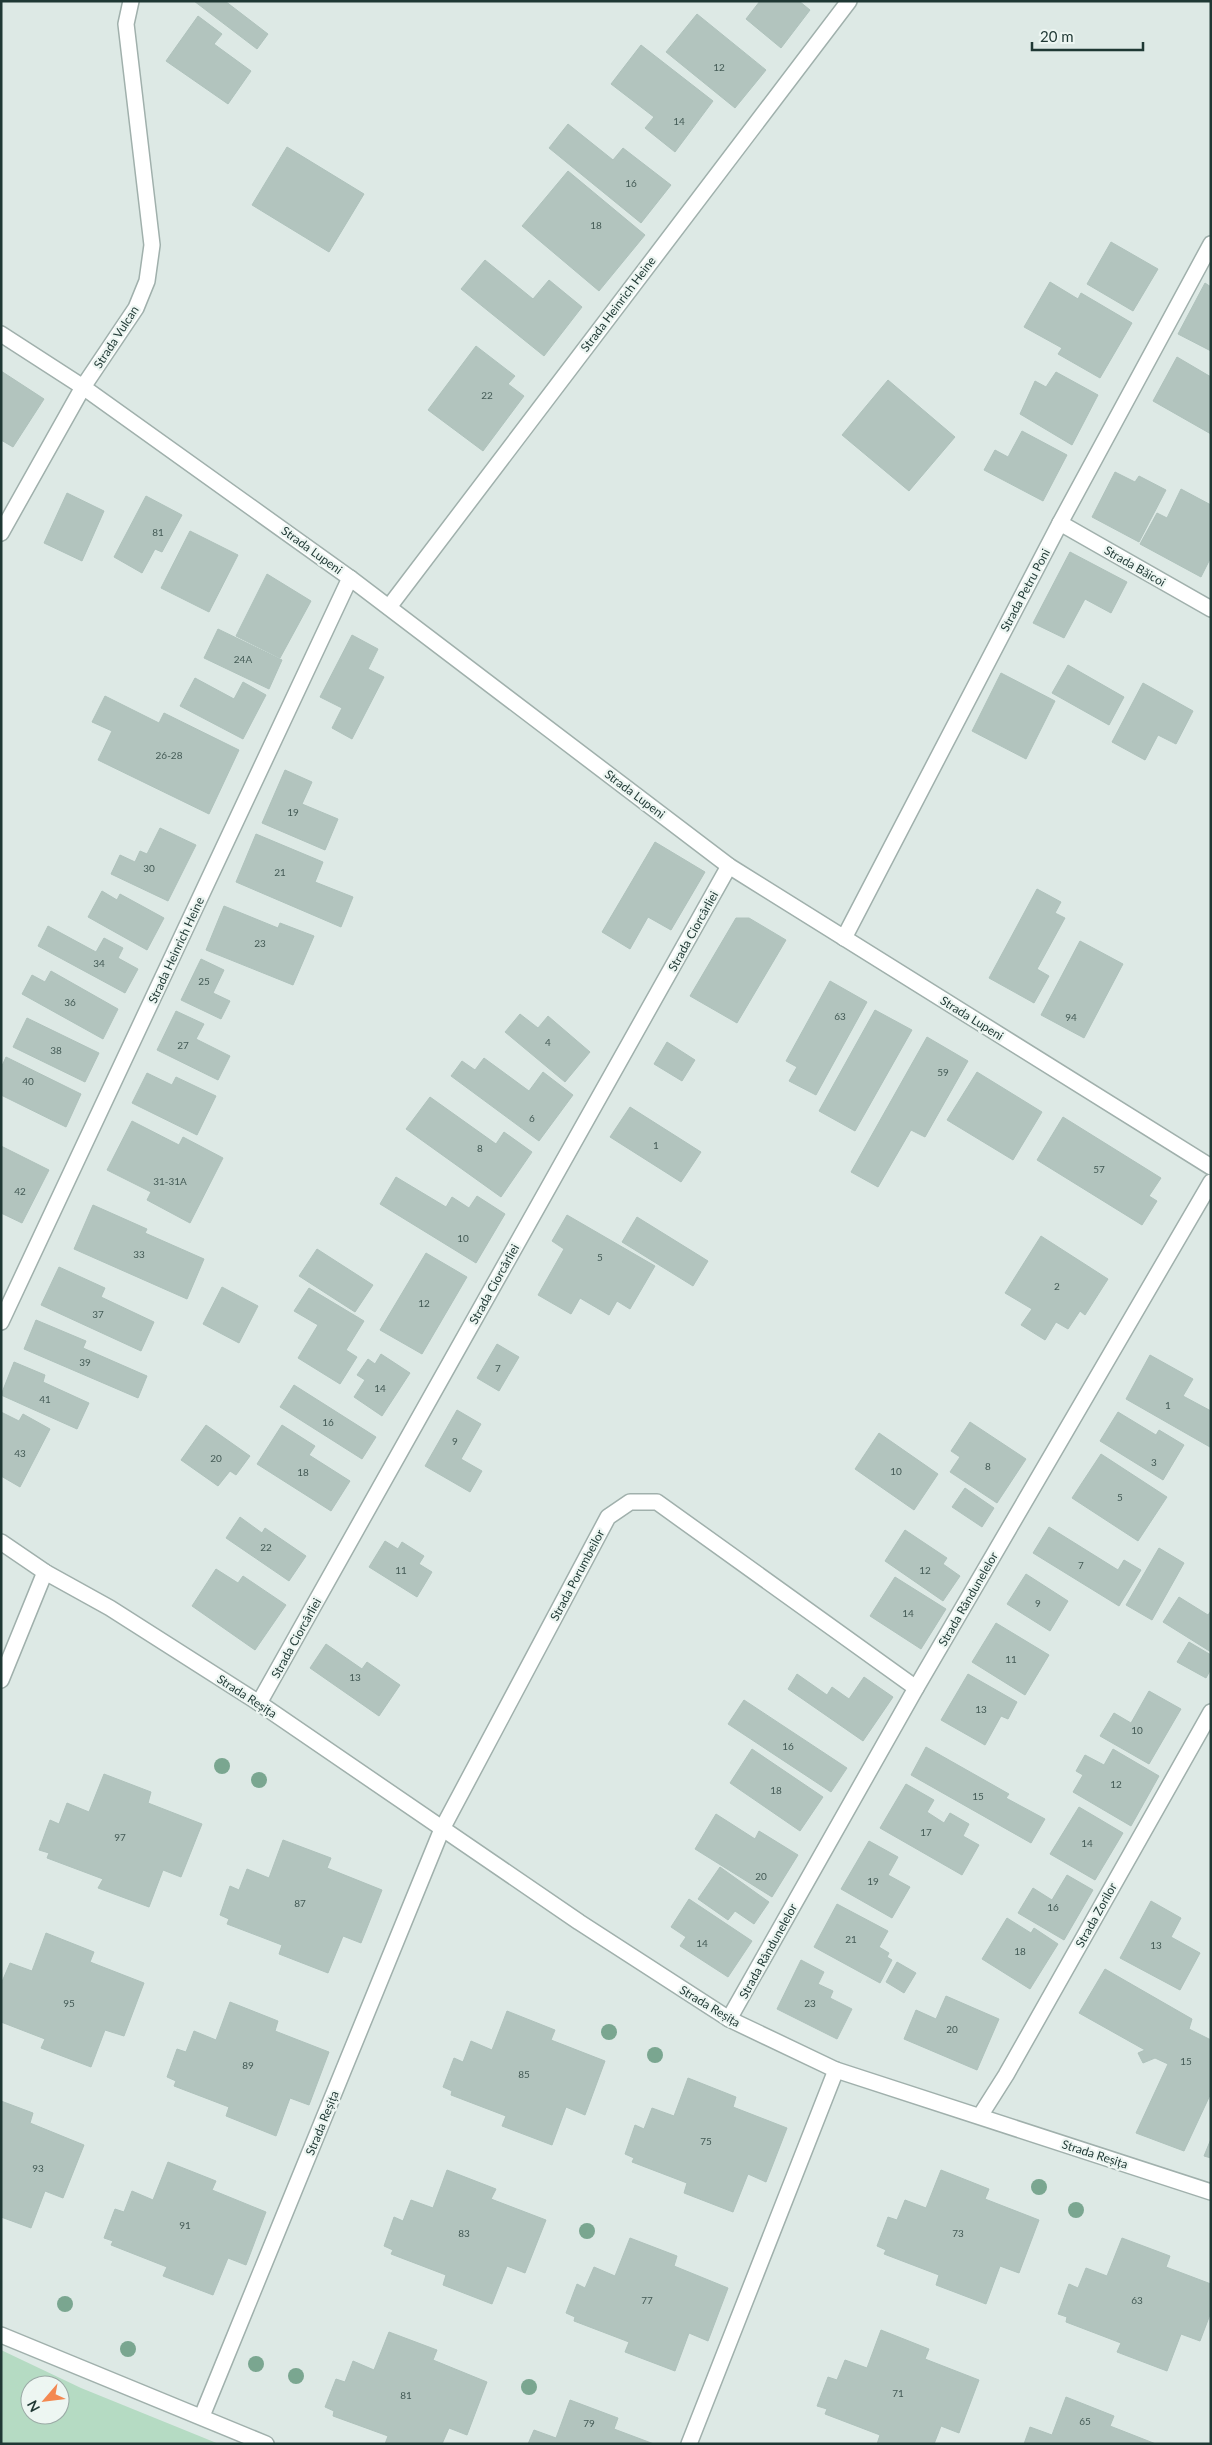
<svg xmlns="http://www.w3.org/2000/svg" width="1212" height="2445" viewBox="0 0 1212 2445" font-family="Lato,sans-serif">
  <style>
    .green { fill: #b5dbc3; fill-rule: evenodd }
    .building { fill: #b2c4be; stroke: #afc2bc }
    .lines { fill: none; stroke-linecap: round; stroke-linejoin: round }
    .minor-casing { stroke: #a0b0ac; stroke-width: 18 }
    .minor { stroke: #fff; stroke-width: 15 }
    .tree { fill: #7aa690 }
    .labels { text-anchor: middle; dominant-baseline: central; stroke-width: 4.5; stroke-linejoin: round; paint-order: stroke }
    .number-label { font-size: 10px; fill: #445b56 }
    .street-label { font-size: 12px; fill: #1f3834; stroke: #edf6f2 }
  </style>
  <rect width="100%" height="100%" fill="#dde9e5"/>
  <path class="green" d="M1,2350L81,2388L219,2444H1ZM30,2385H60V2415H30Z"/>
  <g class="building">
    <polygon points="194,1 225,1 268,34 257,49"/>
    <polygon points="760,1 799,1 810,10 781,48 746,19"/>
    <polygon points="697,14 766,70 735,108 666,52"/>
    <polygon points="198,16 222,34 214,44 251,71 228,104 166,61"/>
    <polygon points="641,45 713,101 675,152 645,128 654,117 611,84"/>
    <polygon points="568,124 613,160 623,148 671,185 641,223 549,148"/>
    <polygon points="287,147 364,194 329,252 252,205"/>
    <polygon points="568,171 645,235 599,291 522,226"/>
    <polygon points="1111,242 1158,269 1133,311 1087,284"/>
    <polygon points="485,260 533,299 549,280 582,307 544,356 461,289"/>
    <polygon points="1050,282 1078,299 1081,293 1132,323 1100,378 1058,354 1062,348 1024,327"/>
    <polygon points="1205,283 1211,287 1211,351 1178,334"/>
    <polygon points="476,346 515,376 508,384 524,396 483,451 428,410"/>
    <polygon points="1177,357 1211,377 1211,434 1153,401"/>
    <polygon points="1,371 44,399 13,447 1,440"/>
    <polygon points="1056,372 1098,395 1072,445 1020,414 1035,381 1046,387"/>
    <polygon points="888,380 955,437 909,491 842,435"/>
    <polygon points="1022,431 1067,455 1043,501 984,470 995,450 1008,457"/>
    <polygon points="1115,472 1135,482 1139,476 1166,490 1139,542 1092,517"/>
    <polygon points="1181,489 1211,505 1211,557 1201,577 1140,544 1157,513 1167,518"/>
    <polygon points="67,493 104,511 82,561 44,543"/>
    <polygon points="146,496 182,515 162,552 155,549 142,573 114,557"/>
    <polygon points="190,531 238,555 209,612 161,588"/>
    <polygon points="1070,552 1127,582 1111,613 1085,599 1064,638 1033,623"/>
    <polygon points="267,574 311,601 280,658 236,636"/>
    <polygon points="218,629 282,660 269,689 204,658"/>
    <polygon points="352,635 378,649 368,669 384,677 352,739 332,728 342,708 320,697"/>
    <polygon points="1068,665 1124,697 1109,725 1052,693"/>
    <polygon points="1001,673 1055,701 1026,759 972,731"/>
    <polygon points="195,678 234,699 243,682 266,695 243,739 180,706"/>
    <polygon points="1143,683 1193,711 1176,744 1158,735 1145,760 1112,742"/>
    <polygon points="105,696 159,723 164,713 239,750 209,814 98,760 112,731 92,722"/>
    <polygon points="285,770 312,782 302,804 338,819 325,850 262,823"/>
    <polygon points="160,828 196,845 168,901 111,874 120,855 135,862 140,851 147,854"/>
    <polygon points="256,834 323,862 315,882 353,897 341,927 236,882"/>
    <polygon points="655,842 705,872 671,930 648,917 630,949 602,932"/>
    <polygon points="1037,889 1061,902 1055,913 1065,918 1037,969 1049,976 1034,1003 989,978"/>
    <polygon points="102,891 117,900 120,894 164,918 147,950 88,917"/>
    <polygon points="224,906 278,928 280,923 314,936 293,985 206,950"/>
    <polygon points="736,918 749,918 786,940 737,1023 690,996"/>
    <polygon points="48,926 96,952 104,938 123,948 118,958 138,969 125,993 38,946"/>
    <polygon points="1080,941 1123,964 1084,1038 1041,1015"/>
    <polygon points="201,959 224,970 213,993 230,1001 221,1019 181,1000"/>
    <polygon points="51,971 118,1009 103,1039 22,994 32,975 45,982"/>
    <polygon points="830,981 867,1002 816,1095 789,1081 797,1067 786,1061"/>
    <polygon points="875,1010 912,1030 855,1131 819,1111"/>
    <polygon points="176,1011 204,1024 196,1039 230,1056 218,1080 157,1050"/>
    <polygon points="520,1014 538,1028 548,1016 590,1052 565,1082 505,1032"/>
    <polygon points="27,1018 99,1053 85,1082 13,1047"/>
    <polygon points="927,1037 968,1061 925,1137 911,1130 878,1187 851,1172"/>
    <polygon points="667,1042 695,1060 682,1081 654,1064"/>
    <polygon points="6,1057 81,1094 66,1127 1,1095 1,1068"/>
    <polygon points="484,1058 529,1091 543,1072 573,1095 539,1141 451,1076 462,1061 475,1070"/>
    <polygon points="977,1072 1042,1112 1013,1160 947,1120"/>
    <polygon points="147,1073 172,1085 176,1077 216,1096 197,1135 132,1103"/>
    <polygon points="430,1097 496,1144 504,1132 532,1152 501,1197 406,1129"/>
    <polygon points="630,1107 701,1152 681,1182 610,1137"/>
    <polygon points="1063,1117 1161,1178 1149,1196 1157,1201 1142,1225 1037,1160"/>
    <polygon points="132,1121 179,1145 183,1137 223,1158 190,1223 147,1200 151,1192 107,1170"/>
    <polygon points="1,1146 49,1170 22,1223 1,1213"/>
    <polygon points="396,1177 446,1207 452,1197 469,1208 477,1196 505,1214 476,1263 380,1204"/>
    <polygon points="93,1205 147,1229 145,1233 204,1259 187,1299 74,1249"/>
    <polygon points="567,1215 655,1266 630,1309 617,1301 609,1315 580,1298 571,1314 538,1295 564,1249 552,1241"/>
    <polygon points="637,1217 708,1261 693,1286 622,1242"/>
    <polygon points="1041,1236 1108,1279 1085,1315 1080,1311 1068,1329 1056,1322 1045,1340 1021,1325 1032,1309 1005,1293"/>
    <polygon points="317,1249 373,1285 355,1312 299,1276"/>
    <polygon points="426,1253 467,1277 422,1354 380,1330"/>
    <polygon points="59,1267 105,1288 101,1297 154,1322 141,1351 41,1305"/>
    <polygon points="222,1287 258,1306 239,1343 203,1324"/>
    <polygon points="309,1288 364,1321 346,1350 357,1357 340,1384 298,1358 318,1325 294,1311"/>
    <polygon points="36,1320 86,1341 83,1348 147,1376 138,1398 24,1349"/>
    <polygon points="497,1344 519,1357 499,1391 477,1378"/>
    <polygon points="381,1354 410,1373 382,1416 354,1397 365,1380 357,1375 368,1359 375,1364"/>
    <polygon points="1150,1355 1193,1379 1183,1396 1211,1411 1210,1447 1126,1399"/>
    <polygon points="14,1362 45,1375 43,1382 89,1403 77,1429 1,1395"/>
    <polygon points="294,1385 376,1437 362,1459 280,1407"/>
    <polygon points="457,1410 481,1424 461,1459 482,1471 470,1492 425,1466"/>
    <polygon points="1,1412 19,1421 23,1414 50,1429 20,1487 1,1476"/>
    <polygon points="1118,1412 1156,1435 1159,1430 1184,1445 1163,1480 1100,1441"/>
    <polygon points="970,1422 1026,1459 997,1503 950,1472 960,1457 951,1451"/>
    <polygon points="206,1425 250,1456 236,1475 230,1471 218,1486 181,1460"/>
    <polygon points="282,1425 315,1446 309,1455 350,1481 331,1511 257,1464"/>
    <polygon points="879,1433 938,1474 914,1510 855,1469"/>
    <polygon points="1101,1454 1167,1497 1138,1541 1072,1498"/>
    <polygon points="965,1488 994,1508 982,1527 952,1507"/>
    <polygon points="240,1517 262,1533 265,1528 306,1556 289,1581 226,1538"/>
    <polygon points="1049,1527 1118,1570 1124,1560 1141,1570 1119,1606 1033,1553"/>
    <polygon points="905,1530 947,1558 943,1564 960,1576 943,1601 885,1561"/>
    <polygon points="385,1541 398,1549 402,1542 424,1556 419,1564 432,1572 417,1597 369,1567"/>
    <polygon points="1159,1548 1184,1563 1152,1620 1126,1605"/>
    <polygon points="216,1569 238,1583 243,1576 286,1605 255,1650 192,1606"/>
    <polygon points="1026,1574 1068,1601 1050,1631 1007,1604"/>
    <polygon points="895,1577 946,1609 921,1649 870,1616"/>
    <polygon points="1179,1597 1208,1615 1211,1611 1211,1652 1163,1622"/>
    <polygon points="996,1623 1049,1655 1025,1695 972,1662"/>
    <polygon points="1189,1642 1211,1655 1211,1669 1206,1678 1177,1662"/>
    <polygon points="326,1644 362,1669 367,1662 400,1685 379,1716 310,1668"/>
    <polygon points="797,1674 827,1695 832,1687 849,1699 864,1677 893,1697 863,1741 788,1689"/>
    <polygon points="968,1674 1017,1702 1008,1719 1001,1716 985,1745 941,1720"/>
    <polygon points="1149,1691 1181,1709 1149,1764 1100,1736 1114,1713 1131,1723"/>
    <polygon points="744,1700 847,1768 831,1792 728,1724"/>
    <polygon points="926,1747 1009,1794 1006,1798 1045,1819 1031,1843 911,1775"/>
    <polygon points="752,1749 823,1797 800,1831 730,1783"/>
    <polygon points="1113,1749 1159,1776 1131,1826 1073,1792 1083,1775 1076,1771 1085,1755 1104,1765"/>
    <polygon points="104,1774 151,1792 148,1803 202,1824 181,1877 163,1870 149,1907 98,1888 103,1879 47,1858 49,1853 39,1850 50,1820 59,1824 67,1803 89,1812"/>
    <polygon points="906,1784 934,1800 927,1812 944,1823 950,1813 969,1824 963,1836 979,1845 962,1875 880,1828"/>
    <polygon points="1079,1807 1123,1833 1095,1880 1050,1854"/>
    <polygon points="716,1814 755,1839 759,1831 798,1855 772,1897 695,1849"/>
    <polygon points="283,1840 331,1858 327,1868 382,1890 361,1943 343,1936 328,1973 279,1954 282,1945 227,1924 229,1919 220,1915 230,1886 239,1890 247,1869 269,1878"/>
    <polygon points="869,1841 898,1857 888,1875 910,1887 892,1918 841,1889"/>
    <polygon points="720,1867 769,1902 754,1924 735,1911 728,1920 698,1899"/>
    <polygon points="1067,1875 1093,1890 1064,1940 1018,1913 1033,1888 1052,1900"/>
    <polygon points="689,1899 752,1941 728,1977 680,1946 686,1937 671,1927"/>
    <polygon points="1151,1901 1181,1918 1171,1937 1200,1953 1180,1990 1120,1958"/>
    <polygon points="837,1904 888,1931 879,1947 889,1953 887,1957 892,1960 880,1983 814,1947"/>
    <polygon points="1007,1918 1031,1933 1034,1928 1058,1944 1030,1989 982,1959"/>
    <polygon points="46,1933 94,1952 90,1962 144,1983 124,2036 105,2030 91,2067 41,2048 45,2039 1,2022 1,1984 10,1963 32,1971"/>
    <polygon points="801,1960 824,1972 818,1984 833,1991 830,1998 852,2009 837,2039 777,2009"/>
    <polygon points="897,1962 916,1973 904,1993 886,1982"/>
    <polygon points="1105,1969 1192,2019 1189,2029 1211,2040 1211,2093 1184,2151 1136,2133 1168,2064 1155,2058 1143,2063 1138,2053 1145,2050 1079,2013"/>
    <polygon points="946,1996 999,2019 977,2070 904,2039 916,2010 936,2019"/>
    <polygon points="230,2002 278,2021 275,2031 329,2052 309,2105 290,2098 276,2136 226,2116 229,2107 174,2086 176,2081 167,2077 177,2049 186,2052 194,2031 216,2040"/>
    <polygon points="507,2011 555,2030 551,2040 605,2061 585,2115 566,2107 552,2145 502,2126 506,2116 451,2095 452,2091 443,2087 454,2058 463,2062 471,2041 492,2050"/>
    <polygon points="688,2078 736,2097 733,2107 787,2128 766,2182 748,2174 733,2212 684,2193 687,2183 632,2162 634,2158 625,2154 635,2125 644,2129 652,2108 674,2116"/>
    <polygon points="1,2101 33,2113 30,2123 84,2145 63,2198 45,2191 31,2228 1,2217"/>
    <polygon points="1211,2139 1211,2158 1204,2156"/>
    <polygon points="168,2162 216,2181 212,2190 266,2212 246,2265 228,2258 213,2295 163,2276 167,2267 111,2245 113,2241 104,2238 115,2209 124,2212 132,2191 153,2200"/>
    <polygon points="447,2170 496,2189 491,2199 546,2220 525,2273 507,2266 492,2304 443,2285 446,2275 391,2254 393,2250 384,2246 394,2217 403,2221 411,2200 433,2208"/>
    <polygon points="941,2170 989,2189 985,2199 1039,2220 1019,2273 1000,2266 986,2304 936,2285 939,2275 884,2254 886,2250 877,2246 888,2217 897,2220 905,2200 926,2208"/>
    <polygon points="630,2238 677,2256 674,2266 728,2288 708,2341 689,2333 675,2371 625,2352 629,2342 574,2321 575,2317 566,2313 577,2284 585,2288 594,2267 615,2276"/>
    <polygon points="1122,2238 1170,2256 1166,2267 1211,2284 1211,2312 1200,2341 1181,2334 1167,2371 1117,2352 1121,2343 1066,2322 1067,2317 1058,2314 1069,2284 1078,2288 1086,2268 1107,2276"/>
    <polygon points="881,2330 929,2349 925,2359 979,2380 959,2433 941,2426 934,2444 877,2444 880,2435 825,2414 827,2409 817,2406 828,2377 837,2380 845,2360 867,2368"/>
    <polygon points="389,2332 437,2350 433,2360 487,2382 467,2435 449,2428 442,2444 385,2444 388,2436 333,2416 334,2411 325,2407 336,2379 345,2382 353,2361 374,2370"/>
    <polygon points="1066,2397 1114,2416 1110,2426 1156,2444 1024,2444 1030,2427 1052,2435"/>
    <polygon points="570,2400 618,2418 614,2429 654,2444 528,2444 534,2430 556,2438"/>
  </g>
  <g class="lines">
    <g class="minor-casing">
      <g id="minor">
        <polyline points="1,334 83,387 350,578 729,866 1211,1167"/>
        <polyline points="1060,523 1211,609"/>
        <polyline points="1,533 83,387 136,308 147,281 152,245 126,24 131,1"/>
        <polyline points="389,607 849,1"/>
        <polyline points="844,938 1060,523 1211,244"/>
        <polyline points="1,1322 350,578"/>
        <polyline points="1,1542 45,1572 110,1608 259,1703 579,1922 729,2019 836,2070 1211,2192"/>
        <polyline points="1,1680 45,1572"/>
        <polyline points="259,1703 729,866"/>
        <polyline points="729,2019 916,1688 1211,1182"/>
        <polyline points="980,2116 1006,2075 1211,1712"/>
        <polyline points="1,2335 266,2444"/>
        <polyline points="202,2416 442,1829 608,1517 630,1502 657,1502 916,1688"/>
        <polyline points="689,2444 836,2070"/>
      </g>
    </g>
    <use href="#minor" class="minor"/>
  </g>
  <g class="tree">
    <circle cx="222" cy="1766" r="8"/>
    <circle cx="259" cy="1780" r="8"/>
    <circle cx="609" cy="2032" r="8"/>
    <circle cx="655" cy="2055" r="8"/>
    <circle cx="1039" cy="2187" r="8"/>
    <circle cx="1076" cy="2210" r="8"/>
    <circle cx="587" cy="2231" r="8"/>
    <circle cx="65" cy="2304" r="8"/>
    <circle cx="128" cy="2349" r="8"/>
    <circle cx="256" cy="2364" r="8"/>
    <circle cx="296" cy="2376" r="8"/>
    <circle cx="529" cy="2387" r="8"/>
  </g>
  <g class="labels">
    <g class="number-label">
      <text x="719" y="67">12</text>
      <text x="679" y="121">14</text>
      <text x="631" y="183">16</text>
      <text x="596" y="225">18</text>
      <text x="487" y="395">22</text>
      <text x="158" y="532">81</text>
      <text x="243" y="659">24A</text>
      <text x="169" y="755">26-28</text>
      <text x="293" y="812">19</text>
      <text x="149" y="868">30</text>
      <text x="280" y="872">21</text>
      <text x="260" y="943">23</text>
      <text x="99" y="963">34</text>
      <text x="204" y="981">25</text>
      <text x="70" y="1002">36</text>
      <text x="840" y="1016">63</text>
      <text x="1071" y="1017">94</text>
      <text x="548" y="1042">4</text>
      <text x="183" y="1045">27</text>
      <text x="56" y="1050">38</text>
      <text x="943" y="1072">59</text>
      <text x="28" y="1081">40</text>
      <text x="532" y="1118">6</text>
      <text x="656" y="1145">1</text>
      <text x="480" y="1148">8</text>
      <text x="1099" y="1169">57</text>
      <text x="170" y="1181">31-31A</text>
      <text x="20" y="1191">42</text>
      <text x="463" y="1238">10</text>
      <text x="139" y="1254">33</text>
      <text x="600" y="1257">5</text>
      <text x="1057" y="1286">2</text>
      <text x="424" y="1303">12</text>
      <text x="98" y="1314">37</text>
      <text x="85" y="1362">39</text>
      <text x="498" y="1368">7</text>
      <text x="380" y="1388">14</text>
      <text x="45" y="1399">41</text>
      <text x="1168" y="1405">1</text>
      <text x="328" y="1422">16</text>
      <text x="455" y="1441">9</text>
      <text x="20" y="1453">43</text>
      <text x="216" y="1458">20</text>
      <text x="1154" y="1462">3</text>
      <text x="988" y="1466">8</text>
      <text x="896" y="1471">10</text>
      <text x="303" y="1472">18</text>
      <text x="1120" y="1497">5</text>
      <text x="266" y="1547">22</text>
      <text x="1081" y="1565">7</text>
      <text x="401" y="1570">11</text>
      <text x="925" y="1570">12</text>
      <text x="1038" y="1603">9</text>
      <text x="908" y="1613">14</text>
      <text x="1011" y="1659">11</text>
      <text x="355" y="1677">13</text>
      <text x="981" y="1709">13</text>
      <text x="1137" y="1730">10</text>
      <text x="788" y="1746">16</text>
      <text x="1116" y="1784">12</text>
      <text x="776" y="1790">18</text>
      <text x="978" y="1796">15</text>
      <text x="926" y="1832">17</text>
      <text x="120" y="1837">97</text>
      <text x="1087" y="1843">14</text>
      <text x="761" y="1876">20</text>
      <text x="873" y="1881">19</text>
      <text x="300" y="1903">87</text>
      <text x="1053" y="1907">16</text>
      <text x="851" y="1939">21</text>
      <text x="702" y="1943">14</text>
      <text x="1156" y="1945">13</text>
      <text x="1020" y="1951">18</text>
      <text x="69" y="2003">95</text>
      <text x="810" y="2003">23</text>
      <text x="952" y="2029">20</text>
      <text x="1186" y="2061">15</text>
      <text x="248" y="2065">89</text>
      <text x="524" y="2074">85</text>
      <text x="706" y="2141">75</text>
      <text x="38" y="2168">93</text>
      <text x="185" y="2225">91</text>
      <text x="464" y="2233">83</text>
      <text x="958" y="2233">73</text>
      <text x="647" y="2300">77</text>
      <text x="1137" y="2300">63</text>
      <text x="898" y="2393">71</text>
      <text x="406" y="2395">81</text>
      <text x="1085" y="2421">65</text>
      <text x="589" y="2423">79</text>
    </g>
    <g class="street-label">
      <text transform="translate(618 304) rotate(-53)">Strada Heinrich Heine</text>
      <text transform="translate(116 337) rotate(-57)">Strada Vulcan</text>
      <text transform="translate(312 550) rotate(36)">Strada Lupeni</text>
      <text transform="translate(1135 566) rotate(30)">Strada Băicoi</text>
      <text transform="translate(1025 590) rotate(-62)">Strada Petru Poni</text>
      <text transform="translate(635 794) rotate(37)">Strada Lupeni</text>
      <text transform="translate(693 931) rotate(-61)">Strada Ciorcârliei</text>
      <text transform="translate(176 950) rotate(-65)">Strada Heinrich Heine</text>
      <text transform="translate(972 1018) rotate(32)">Strada Lupeni</text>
      <text transform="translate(494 1284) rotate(-61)">Strada Ciorcârliei</text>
      <text transform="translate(577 1575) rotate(-62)">Strada Porumbeilor</text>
      <text transform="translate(968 1599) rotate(-60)">Strada Rândunelelor</text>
      <text transform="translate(296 1638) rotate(-61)">Strada Ciorcârliei</text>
      <text transform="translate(247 1696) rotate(33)">Strada Reșița</text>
      <text transform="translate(1096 1915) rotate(-61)">Strada Zorilor</text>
      <text transform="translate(768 1951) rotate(-61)">Strada Rândunelelor</text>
      <text transform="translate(710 2006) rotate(31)">Strada Reșița</text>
      <text transform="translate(322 2123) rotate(-68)">Strada Reșița</text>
      <text transform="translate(1095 2154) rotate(18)">Strada Reșița</text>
    </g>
  </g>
  <rect width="1212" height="2445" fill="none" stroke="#1f3834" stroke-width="5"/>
  <g transform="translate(45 2400) rotate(242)"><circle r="24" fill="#edf6f2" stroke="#9baaa6"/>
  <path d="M0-4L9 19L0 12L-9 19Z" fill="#f38851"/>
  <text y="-8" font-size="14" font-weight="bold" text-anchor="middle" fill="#1f3834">N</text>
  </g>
  <path d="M1032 42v8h111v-8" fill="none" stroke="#1f3834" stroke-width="2.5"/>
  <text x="1040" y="42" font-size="15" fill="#1f3834" stroke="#edf6f2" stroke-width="4" paint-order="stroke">20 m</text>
</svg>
